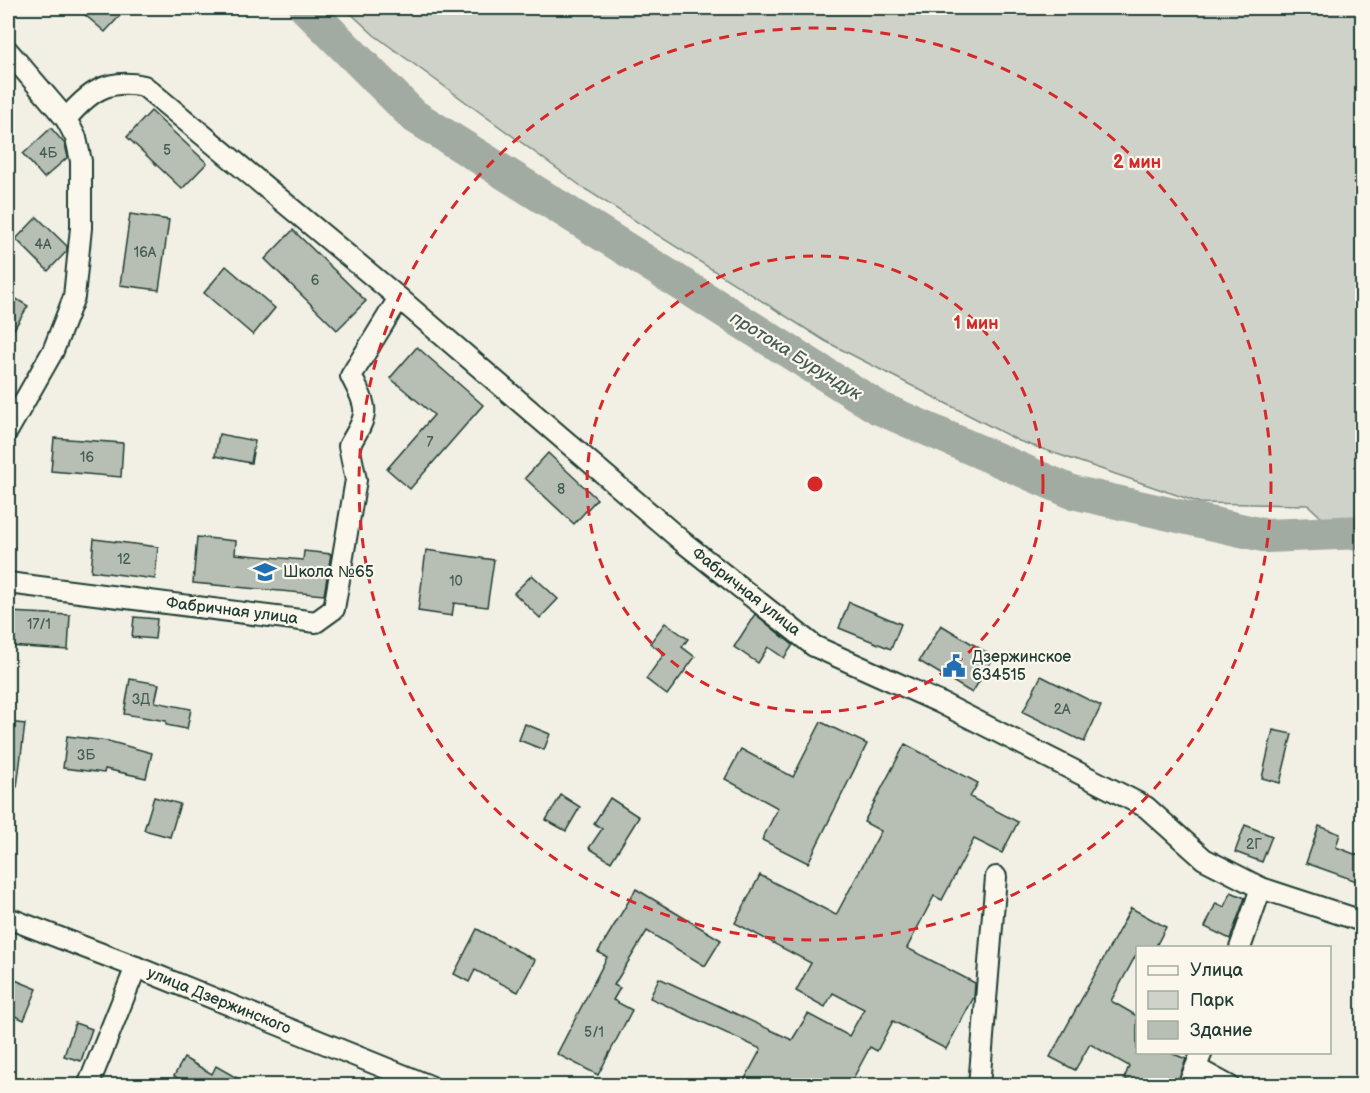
<svg xmlns="http://www.w3.org/2000/svg" width="1370" height="1093" viewBox="0 0 1370 1093" font-family="'Balsamiq Sans',sans-serif">
  <style>
    .green { fill: #cfd2c8; stroke: #77887e; stroke-width: 1.5 }
    .lines { fill: none; stroke-linecap: round; stroke-linejoin: round }
    .river { stroke: #a2aba1; stroke-width: 34 }
    .building { fill: #b7beb3; stroke: #1f3d34; stroke-width: 1.5 }
    .minor-casing { stroke: #1f3d34; stroke-width: 24 }
    .minor { stroke: #fbf7ec; stroke-width: 20 }
    .ring { fill: none; stroke: #d62828; stroke-width: 3; stroke-dasharray: 10 8 }
    .labels { text-anchor: middle; dominant-baseline: central; stroke-width: 4.5; stroke-linejoin: round; paint-order: stroke }
    .number-label { font-size: 14px; fill: #455d54 }
    .poi-label { font-size: 16px; fill: #1f3d34; stroke: #fbf7ec; text-anchor: start }
    .street-label { font-size: 16px; fill: #1f3d34; stroke: #fbf7ec }
    .water-label { font-size: 18px; font-style: italic; fill: #465e55; stroke: #fbf7ec }
    .centre { fill: #d62828; stroke: #fbf7ec; stroke-width: 3 }
    .ring-label { font-size: 18px; text-anchor: middle; font-weight: bold; fill: #d62828; stroke: #fbf7ec; stroke-width: 4.5; stroke-linejoin: round; paint-order: stroke }
  </style>
  <rect width="100%" height="100%" fill="#f2f0e5"/>
  <filter id="ink" filterUnits="userSpaceOnUse"><feTurbulence type="fractalNoise" baseFrequency=".0167" numOctaves="2"/><feDisplacementMap in="SourceGraphic" scale="12" xChannelSelector="R" yChannelSelector="G"/><feConvolveMatrix kernelMatrix="1 2 1 2 8 2 1 2 1" color-interpolation-filters="sRGB"/></filter>
  <g filter="url(#ink)">
    <polygon class="green" points="345,8 1362,8 1362,520 1337,532 1308,505 1200,503 1019,441 825,341 585,189 374,35"/>
    <g class="lines">
      <polyline class="river" points="306,8 414,116 879,408 1072,492 1267,536 1362,532"/>
    </g>
    <g class="building">
      <polygon points="77,8 127,8 105,32"/>
      <polygon points="151,111 207,163 182,189 127,137"/>
      <polygon points="51,128 65,144 68,157 44,178 23,154"/>
      <polygon points="130,214 169,220 159,290 120,285"/>
      <polygon points="37,217 67,246 67,251 48,271 16,239"/>
      <polygon points="293,230 366,301 337,330 265,259"/>
      <polygon points="226,266 275,308 253,335 204,293"/>
      <polygon points="8,294 28,306 8,339"/>
      <polygon points="417,347 483,405 410,489 387,469 434,415 390,378"/>
      <polygon points="219,434 255,441 251,463 215,456"/>
      <polygon points="54,438 123,443 121,477 51,471"/>
      <polygon points="548,453 597,499 574,524 525,478"/>
      <polygon points="197,537 236,541 235,554 303,560 304,551 331,554 324,595 193,583"/>
      <polygon points="94,539 158,547 155,579 91,571"/>
      <polygon points="426,550 494,560 487,607 454,603 452,616 418,611"/>
      <polygon points="532,575 558,599 540,618 514,593"/>
      <polygon points="849,602 901,624 891,649 839,628"/>
      <polygon points="9,612 70,615 68,650 8,646"/>
      <polygon points="755,614 793,645 784,658 768,647 758,663 734,647"/>
      <polygon points="134,617 157,619 155,639 132,637"/>
      <polygon points="665,623 688,639 682,647 695,657 667,695 646,679 664,654 650,643"/>
      <polygon points="941,625 994,657 972,693 919,661"/>
      <polygon points="1041,676 1101,706 1084,742 1023,712"/>
      <polygon points="130,679 159,684 155,702 191,709 187,729 166,725 166,721 124,714"/>
      <polygon points="8,722 25,724 17,787 8,786"/>
      <polygon points="821,722 867,744 808,863 762,840 778,808 725,779 741,749 793,777"/>
      <polygon points="525,724 550,734 544,750 519,740"/>
      <polygon points="1273,730 1292,734 1280,783 1262,778"/>
      <polygon points="67,736 108,741 152,753 146,778 105,769 104,773 63,768"/>
      <polygon points="905,744 978,783 970,797 1018,822 1002,853 974,839 942,900 934,896 907,948 975,983 974,997 946,1049 893,1021 877,1051 870,1047 849,1086 741,1086 761,1049 650,998 659,978 792,1040 808,1014 849,1036 864,1009 833,993 825,1007 796,991 811,963 735,923 760,875 836,915 881,831 864,822"/>
      <polygon points="561,795 580,807 566,831 546,820"/>
      <polygon points="154,797 180,804 170,837 144,830"/>
      <polygon points="610,798 639,817 611,862 589,848 602,829 594,823"/>
      <polygon points="1245,825 1272,836 1262,862 1235,852"/>
      <polygon points="1319,826 1340,834 1336,847 1362,857 1362,883 1306,863"/>
      <polygon points="636,889 721,940 705,966 647,931 614,985 620,988 613,1000 632,1010 598,1075 557,1054 607,957 598,952"/>
      <polygon points="1231,892 1245,898 1230,939 1205,927 1216,903 1224,907"/>
      <polygon points="1131,908 1166,927 1155,948 1137,948 1137,953 1111,1001 1137,1016 1137,1053 1171,1053 1186,1059 1176,1086 1140,1086 1124,1079 1129,1066 1090,1044 1075,1070 1050,1057"/>
      <polygon points="477,929 535,960 518,992 475,970 469,982 454,974"/>
      <polygon points="8,977 37,989 24,1020 8,1013"/>
      <polygon points="75,1023 92,1029 81,1061 64,1056"/>
      <polygon points="184,1058 212,1074 216,1066 251,1086 192,1086 174,1076"/>
    </g>
    <g class="lines">
      <g class="minor-casing">
        <g id="minor">
          <polyline points="8,51 66,119 76,138 81,161 81,228 74,297 53,351 8,430"/>
          <path d="M66,119C89,92 107,78 144,86L399,298L683,542L814,646L941,703L1146,807L1204,859L1261,888L1362,921"/>
          <path d="M8,583L316,622L334,609L356,480L349,446C369,412 369,411 351,376L399,298"/>
          <polyline points="8,918 136,967 430,1086"/>
          <polyline points="1240,948 1261,888"/>
          <polyline points="1196,1068 1229,1086"/>
          <polyline points="88,1086 136,967"/>
          <polyline points="979,1086 996,877"/>
          <polyline points="1188,1086 1202,1052"/>
        </g>
      </g>
      <use href="#minor" class="minor"/>
    </g>
  </g>
  <g class="ring">
    <circle cx="815" cy="484" r="228"/>
    <circle cx="815" cy="484" r="456"/>
  </g>
  <defs>
    <g id="school-bare" transform="scale(1.8)"><path d="M0-5L7-2L0 1L-7-2ZM-4 1L0 2.5L4 1V4Q0 6-4 4Z" fill="#1f6fb2" stroke="#fbf7ec" stroke-width="2.5" paint-order="stroke"/></g>
    <g id="civic-bare" transform="scale(1.8)"><path d="M-.6-6.5H3V-4.5H.6V-3L4-1V1h2V6H-6V1h2V-1L-.6-3ZM-1.2 2.5V6h2.4V2.5Z" fill="#1f6fb2" stroke="#fbf7ec" stroke-width="2.5" paint-order="stroke"/></g>
  </defs>
  <g fill-rule="evenodd">
    <use href="#school-bare" x="265" y="572"/>
    <use href="#civic-bare" x="954" y="666"/>
  </g>
  <g class="labels">
    <g class="number-label">
      <text x="167" y="150">5</text>
      <text x="48" y="153">4Б</text>
      <text x="43" y="244">4А</text>
      <text x="145" y="252">16А</text>
      <text x="315" y="280">6</text>
      <text x="430" y="442">7</text>
      <text x="87" y="457">16</text>
      <text x="561" y="489">8</text>
      <text x="124" y="559">12</text>
      <text x="456" y="581">10</text>
      <text x="39" y="624">17/1</text>
      <text x="141" y="699">3Д</text>
      <text x="1062" y="709">2А</text>
      <text x="86" y="755">3Б</text>
      <text x="1254" y="844">2Г</text>
      <text x="594" y="1032">5/1</text>
    </g>
    <g class="poi-label">
      <text x="283" y="572">Школа №65</text>
      <text x="972" y="657">Дзержинское<tspan x="972" dy="18">634515</tspan></text>
    </g>
    <g class="street-label">
      <text transform="translate(746 592) rotate(38)">Фабричная улица</text>
      <text transform="translate(232 611) rotate(7)">Фабричная улица</text>
      <text transform="translate(219 1001) rotate(22)">улица Дзержинского</text>
    </g>
    <g class="water-label">
      <text transform="translate(796 356) rotate(32)">протока Бурундук</text>
    </g>
  </g>
  <circle cx="815" cy="484" r="9" class="centre"/>
  <g class="ring-label">
    <text x="1137" y="168">2 мин</text>
    <text x="976" y="329">1 мин</text>
  </g>
  <rect width="1370" height="1093" fill="none" stroke="#fbf7ec" stroke-width="30"/>
  <rect x="15" y="15" width="1340" height="1063" fill="none" stroke="#1f3d34" stroke-width="2" filter="url(#ink)"/>
  <rect x="1136" y="946" width="195" height="108" fill="#fbf7ec" stroke="#a3ada2" stroke-width="1.5"/>
  <rect x="1148" y="966" width="30" height="9" fill="#fbf7ec" stroke="#a3ada2" stroke-width="1.5"/>
  <text x="1190" y="976" font-size="18" fill="#1f3d34">Улица</text>
  <rect x="1148" y="991" width="30" height="18" fill="#cfd2c8" stroke="#a3ada2" stroke-width="1.5"/>
  <text x="1190" y="1006" font-size="18" fill="#1f3d34">Парк</text>
  <rect x="1148" y="1021" width="30" height="18" fill="#b7beb3" stroke="#a3ada2" stroke-width="1.5"/>
  <text x="1190" y="1036" font-size="18" fill="#1f3d34">Здание</text>
</svg>
